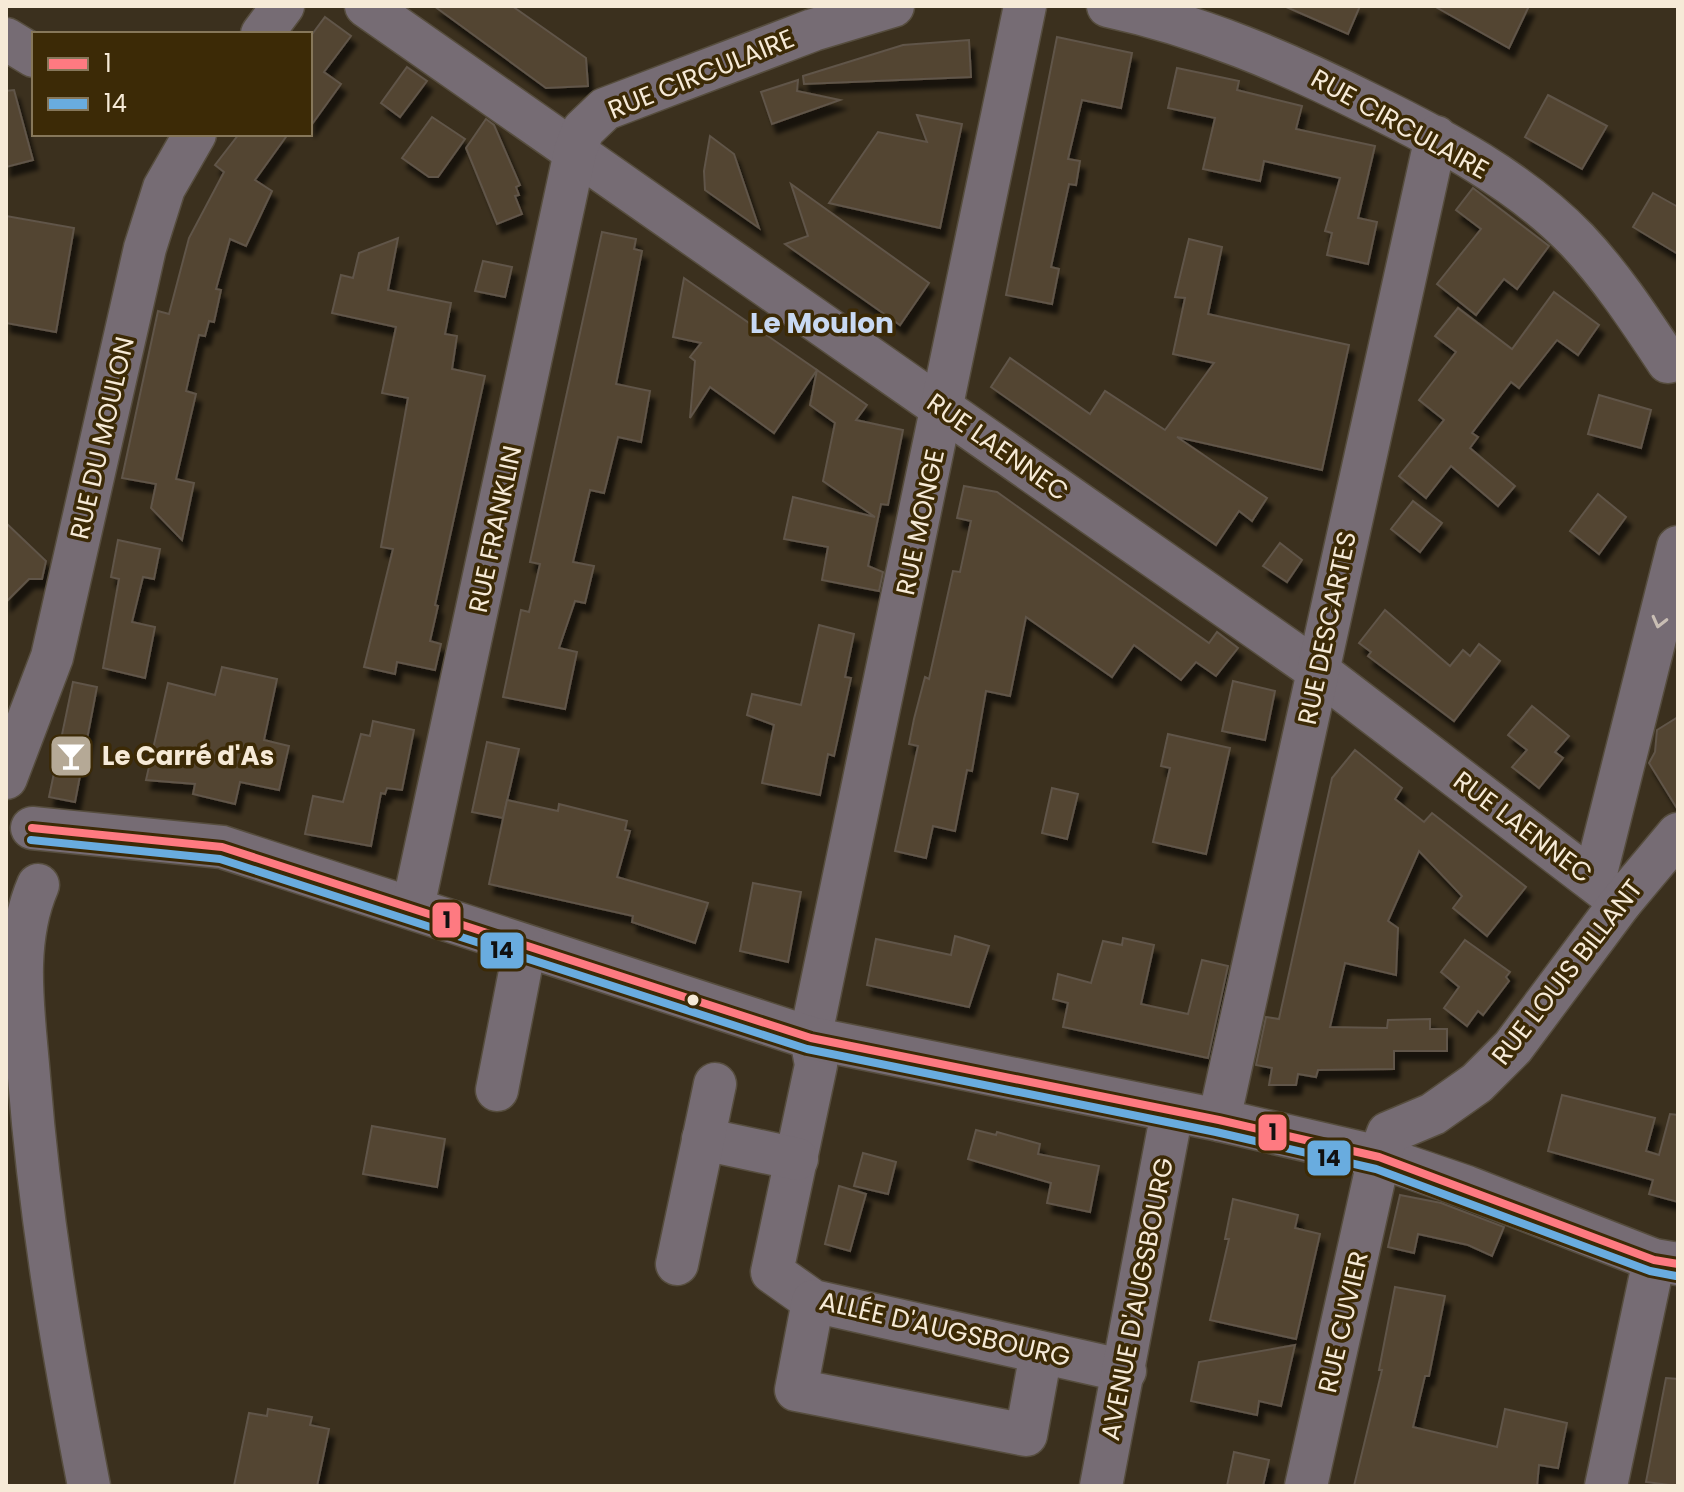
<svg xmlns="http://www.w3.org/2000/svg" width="1684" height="1492" viewBox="0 0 1684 1492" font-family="Poppins,sans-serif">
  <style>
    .building { fill: #534433; stroke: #605548; stroke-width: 2; filter: url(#shadow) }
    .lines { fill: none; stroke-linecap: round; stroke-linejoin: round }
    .minor-casing { stroke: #564d3e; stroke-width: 45 }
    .minor { stroke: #766c74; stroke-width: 42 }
    .bus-1-casing { stroke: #3c2a06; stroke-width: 14 }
    .bus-2-casing { stroke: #3c2a06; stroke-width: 14 }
    .bus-1 { stroke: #fe7a81; stroke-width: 8 }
    .bus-2 { stroke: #69acdf; stroke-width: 8 }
    .oneway { stroke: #c9beb4 }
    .bus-dot { fill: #f6ead7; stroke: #3c2a06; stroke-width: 3 }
    .labels { text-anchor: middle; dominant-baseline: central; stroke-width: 7; stroke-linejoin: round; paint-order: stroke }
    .street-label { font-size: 26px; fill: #f6ead7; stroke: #3c2a06 }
    .poi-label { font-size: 26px; font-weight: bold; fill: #f6ead7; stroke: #3c2a06; text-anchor: start }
    .neighbourhood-label { font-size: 28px; font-weight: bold; fill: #c8d9f3; stroke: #3c2a06 }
    .line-badge { stroke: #3c2a06; stroke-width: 3 }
    .pale-badge-label { font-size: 22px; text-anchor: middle; font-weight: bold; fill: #111 }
  </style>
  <defs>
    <filter id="shadow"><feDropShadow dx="5" dy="9" stdDeviation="2" flood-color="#0009"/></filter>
  </defs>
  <rect width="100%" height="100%" fill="#3b301e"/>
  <g class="building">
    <polygon points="434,6 512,6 586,58 588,86 546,88"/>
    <polygon points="1284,6 1360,6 1348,34"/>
    <polygon points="1434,6 1529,6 1509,48"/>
    <polygon points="325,17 351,36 324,72 341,84 310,127 310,37"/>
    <polygon points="1057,37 1132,53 1121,108 1082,100 1068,159 1080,161 1076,185 1069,184 1051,267 1059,269 1052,304 1006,295"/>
    <polygon points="969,40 971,77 804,84 803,76 903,45"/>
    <polygon points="407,67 427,81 400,117 381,103"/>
    <polygon points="1177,68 1239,81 1237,90 1302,106 1296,129 1375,146 1358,218 1377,222 1368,264 1327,255 1332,233 1325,231 1340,178 1264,161 1260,181 1203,169 1215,118 1168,108"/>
    <polygon points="798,80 797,91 840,100 772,124 761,92"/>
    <polygon points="14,90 33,160 6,167 6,91"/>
    <polygon points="1548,95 1607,126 1582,169 1525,137"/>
    <polygon points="917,115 962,124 940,228 829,203 878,132 927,142"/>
    <polygon points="432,117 465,139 438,177 429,177 402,158"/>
    <polygon points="486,119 494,125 520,185 516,187 519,195 515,196 522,214 497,224 466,148"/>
    <polygon points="239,134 288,134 255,180 272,191 246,246 230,239 216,289 221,290 214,322 209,321 205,336 199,335 186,391 196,394 176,479 194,483 182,540 151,508 156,484 122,478 158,311 169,314 189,238 224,172 215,165"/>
    <polygon points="710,136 734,154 759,228 705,190 704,171"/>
    <polygon points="791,184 929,283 900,325 785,244 808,236"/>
    <polygon points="1473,188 1549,246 1517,289 1504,279 1476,315 1437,284 1481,229 1456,210"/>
    <polygon points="1653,193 1678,207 1678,254 1633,227"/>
    <polygon points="6,216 74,228 56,332 6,323"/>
    <polygon points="602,232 636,239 634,249 642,251 616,384 650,391 641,442 618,437 604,493 590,490 573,562 594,566 585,603 575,601 559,648 577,652 565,709 503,697 521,610 529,612 540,564 530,562"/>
    <polygon points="398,238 388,290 451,303 445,334 457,336 452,369 485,376 435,605 438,606 430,641 441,644 435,670 397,662 395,674 364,667 393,549 381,547 408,398 382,393 396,327 332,313 341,275 353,278 359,253"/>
    <polygon points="1189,239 1222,247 1208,314 1349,345 1322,470 1177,437 1267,498 1252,521 1239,511 1216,545 991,387 1010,358 1090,414 1105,391 1165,430 1214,363 1173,354 1185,298 1175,297"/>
    <polygon points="483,261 512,267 505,297 475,291"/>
    <polygon points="684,278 817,370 774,433 710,387 690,418 695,361 690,357 701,343 673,337"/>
    <polygon points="1554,292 1599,325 1578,355 1557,340 1519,388 1511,382 1472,433 1478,437 1470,448 1515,486 1498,506 1451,466 1426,498 1399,476 1444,420 1419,400 1456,352 1435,336 1458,308 1512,349"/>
    <polygon points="817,370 867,405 856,420 903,430 888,505 881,504 868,566 883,572 879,591 822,580 828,547 784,539 793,497 875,517 823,481 835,423 810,405"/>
    <polygon points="1599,395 1651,410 1641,448 1588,434"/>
    <polygon points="964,486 997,492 1209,643 1217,632 1238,648 1216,676 1196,662 1181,680 1134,645 1112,677 1026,617 1010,696 986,691 972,771 967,770 955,831 933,826 926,858 895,851 918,746 909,744 914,719 925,677 929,679 953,571 960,572 971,521 957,518"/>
    <polygon points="1598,494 1626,517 1599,554 1570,531"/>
    <polygon points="1413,501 1442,523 1420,552 1391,529"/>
    <polygon points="6,523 46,561 42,579 29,579 6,602"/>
    <polygon points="118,540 160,549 154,579 143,577 132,622 155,627 145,678 103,668 119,579 111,577"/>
    <polygon points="1280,543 1302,560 1287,582 1263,566"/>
    <polygon points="1385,610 1450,666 1463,650 1470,656 1479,644 1500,661 1454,721 1368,656 1371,652 1359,643"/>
    <polygon points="819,625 854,634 845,677 851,678 834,756 828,754 820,795 762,783 774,725 747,715 752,694 801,705"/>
    <polygon points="222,667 277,679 264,740 289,746 279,790 240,782 235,804 193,794 195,784 146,780 168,683 215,695"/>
    <polygon points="1233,681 1275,691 1265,740 1222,731"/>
    <polygon points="73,682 97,687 75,802 49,797"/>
    <polygon points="1532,706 1569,736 1555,752 1563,758 1539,788 1512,767 1527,750 1508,735"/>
    <polygon points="1678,717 1678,810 1649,763 1655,752 1657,730"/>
    <polygon points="373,721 414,730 402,790 387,788 385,794 381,793 371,846 305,834 313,796 343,802 361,734 370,736"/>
    <polygon points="1168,734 1230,748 1206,854 1153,842 1170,768 1161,766"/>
    <polygon points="487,742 519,749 503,818 472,812"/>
    <polygon points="1355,750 1402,788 1395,799 1424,822 1432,813 1526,887 1487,936 1453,908 1462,896 1419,851 1388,921 1398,928 1396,975 1345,963 1330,1027 1387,1028 1388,1020 1430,1019 1430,1029 1447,1029 1447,1051 1394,1051 1394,1069 1318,1070 1316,1077 1298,1074 1296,1085 1269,1085 1272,1068 1256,1065 1266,1017 1279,1019 1332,778"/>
    <polygon points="1052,788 1078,794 1067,839 1042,833"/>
    <polygon points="507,800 558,811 559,804 627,821 625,830 630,831 617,877 708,903 695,943 632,922 633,916 489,884"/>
    <polygon points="753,883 801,892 788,962 740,951"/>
    <polygon points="955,936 989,946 969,1007 867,985 876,939 951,955"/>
    <polygon points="1123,938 1154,945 1141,1004 1188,1014 1202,960 1228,966 1208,1058 1063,1027 1068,1003 1053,999 1058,974 1091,983 1103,941 1122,945"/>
    <polygon points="1465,940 1510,972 1506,977 1509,981 1483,1015 1478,1011 1467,1026 1444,1008 1459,987 1441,972"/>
    <polygon points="1562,1095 1655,1118 1646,1151 1659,1155 1670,1114 1678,1115 1678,1202 1649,1194 1653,1180 1548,1151"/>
    <polygon points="372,1126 445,1139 437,1187 363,1174"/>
    <polygon points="976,1130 996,1135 997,1132 1040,1144 1038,1154 1099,1166 1090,1212 1047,1203 1051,1183 968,1159"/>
    <polygon points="863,1153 896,1162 888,1194 854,1186"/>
    <polygon points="839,1186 866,1194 850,1251 825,1244"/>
    <polygon points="1400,1195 1441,1203 1504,1227 1492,1256 1468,1245 1418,1234 1414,1253 1388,1247"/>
    <polygon points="1233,1199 1298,1215 1295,1228 1320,1234 1296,1339 1210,1320 1229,1239 1225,1239"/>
    <polygon points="1395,1287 1445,1296 1429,1376 1425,1376 1413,1427 1497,1447 1505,1409 1567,1423 1558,1468 1539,1465 1537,1486 1354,1486 1382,1370 1379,1370"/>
    <polygon points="1295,1345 1281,1406 1259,1401 1257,1415 1191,1401 1199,1362"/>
    <polygon points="1666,1378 1678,1379 1678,1486 1646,1482"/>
    <polygon points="268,1409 312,1417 310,1425 329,1429 317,1486 234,1486 249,1413 267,1416"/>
    <polygon points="1234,1452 1269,1460 1263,1486 1227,1486"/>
  </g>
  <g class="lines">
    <g class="minor-casing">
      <g id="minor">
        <polyline points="366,6 1318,671 1621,902"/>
        <polyline points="1025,6 814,1020 811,1038 816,1065 772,1272 813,1301 1125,1371"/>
        <path d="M1108,6C1201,26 1285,62 1369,104C1443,140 1520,181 1577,240C1612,277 1640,320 1668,362"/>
        <polyline points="262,34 283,6"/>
        <polyline points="6,39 34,56"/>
        <polyline points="6,778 52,657 145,248 164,188 195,134"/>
        <polyline points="32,828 222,847 811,1038 1219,1120 1379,1157 1467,1187 1654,1260 1678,1264"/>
        <polyline points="1594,881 1678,547"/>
        <path d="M38,885C12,945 24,1013 29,1077C40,1217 62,1348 89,1486"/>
        <polyline points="413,907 575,152 583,130 605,109 813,30 893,6"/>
        <polyline points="497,1090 525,946"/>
        <polyline points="1219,1120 1436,137"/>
        <polyline points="703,1139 797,1159"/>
        <polyline points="677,1264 715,1084"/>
        <polyline points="813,1301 796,1390 1026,1435 1041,1353"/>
        <polyline points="1101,1486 1172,1112"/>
        <polyline points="1306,1486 1379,1157 1388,1133 1433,1114 1477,1083 1513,1047 1621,902 1678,834"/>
        <polyline points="1606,1486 1654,1260"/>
      </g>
    </g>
    <use href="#minor" class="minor"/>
    <g class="bus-1-casing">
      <polyline id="bus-1" points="32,828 222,847 811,1038 1219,1120 1379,1157 1654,1260 1678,1264"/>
    </g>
    <g class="bus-2-casing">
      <polyline id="bus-2" points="31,840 220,859 807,1049 1216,1132 1376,1169 1650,1271 1676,1276"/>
    </g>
    <use href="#bus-1" class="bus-1"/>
    <use href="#bus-2" class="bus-2"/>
  </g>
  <defs><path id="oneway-chevron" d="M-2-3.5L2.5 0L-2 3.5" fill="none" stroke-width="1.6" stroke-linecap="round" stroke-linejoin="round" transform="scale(2)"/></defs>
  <use class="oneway" href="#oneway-chevron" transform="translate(1659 622) rotate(104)"/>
  <defs>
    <g id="bar-square" transform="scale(2.3)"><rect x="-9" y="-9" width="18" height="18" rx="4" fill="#b5a996" stroke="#3c2a06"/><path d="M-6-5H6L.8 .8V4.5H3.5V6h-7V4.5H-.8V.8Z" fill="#fff"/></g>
  </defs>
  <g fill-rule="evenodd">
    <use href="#bar-square" x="71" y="756"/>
  </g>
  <circle class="bus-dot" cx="693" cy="1000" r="7"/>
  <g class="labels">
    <g class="street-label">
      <text transform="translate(701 74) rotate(-22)">RUE CIRCULAIRE</text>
      <text transform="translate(1400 124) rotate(29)">RUE CIRCULAIRE</text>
      <text transform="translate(102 438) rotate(-77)">RUE DU MOULON</text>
      <text transform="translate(998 447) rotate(35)">RUE LAENNEC</text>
      <text transform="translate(920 522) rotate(-78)">RUE MONGE</text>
      <text transform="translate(495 529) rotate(-78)">RUE FRANKLIN</text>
      <text transform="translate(1327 628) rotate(-78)">RUE DESCARTES</text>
      <text transform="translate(1523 827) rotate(37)">RUE LAENNEC</text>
      <text transform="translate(1567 972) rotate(-52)">RUE LOUIS BILLANT</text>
      <text transform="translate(1137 1299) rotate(-79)">AVENUE D'AUGSBOURG</text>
      <text transform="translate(1343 1322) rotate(-77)">RUE CUVIER</text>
      <text transform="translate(945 1329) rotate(13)">ALLÉE D'AUGSBOURG</text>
    </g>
    <g class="poi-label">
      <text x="102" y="756">Le Carré d'As</text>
    </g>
    <g class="neighbourhood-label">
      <text x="822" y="323">Le Moulon</text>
    </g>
  </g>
  <g class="line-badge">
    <rect x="431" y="901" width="31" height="38" rx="8" fill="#fe7a81"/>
    <rect x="479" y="931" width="46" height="39" rx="8" fill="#69acdf"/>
    <rect x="1257" y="1113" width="31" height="39" rx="8" fill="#fe7a81"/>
    <rect x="1306" y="1139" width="46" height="38" rx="8" fill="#69acdf"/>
  </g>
  <g class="pale-badge-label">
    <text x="447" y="928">1</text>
    <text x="502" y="958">14</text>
    <text x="1273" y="1140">1</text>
    <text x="1329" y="1166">14</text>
  </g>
  <rect width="1684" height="1492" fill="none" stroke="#f6ead7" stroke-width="16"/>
  <rect x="32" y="32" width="280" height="104" fill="#3c2a06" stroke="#86775a" stroke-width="2"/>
  <rect x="48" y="58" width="40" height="12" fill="#fe7a81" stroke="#86775a" stroke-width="2"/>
  <text x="104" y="72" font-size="24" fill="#f6ead7">1</text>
  <rect x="48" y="98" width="40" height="12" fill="#69acdf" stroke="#86775a" stroke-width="2"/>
  <text x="104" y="112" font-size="24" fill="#f6ead7">14</text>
</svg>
